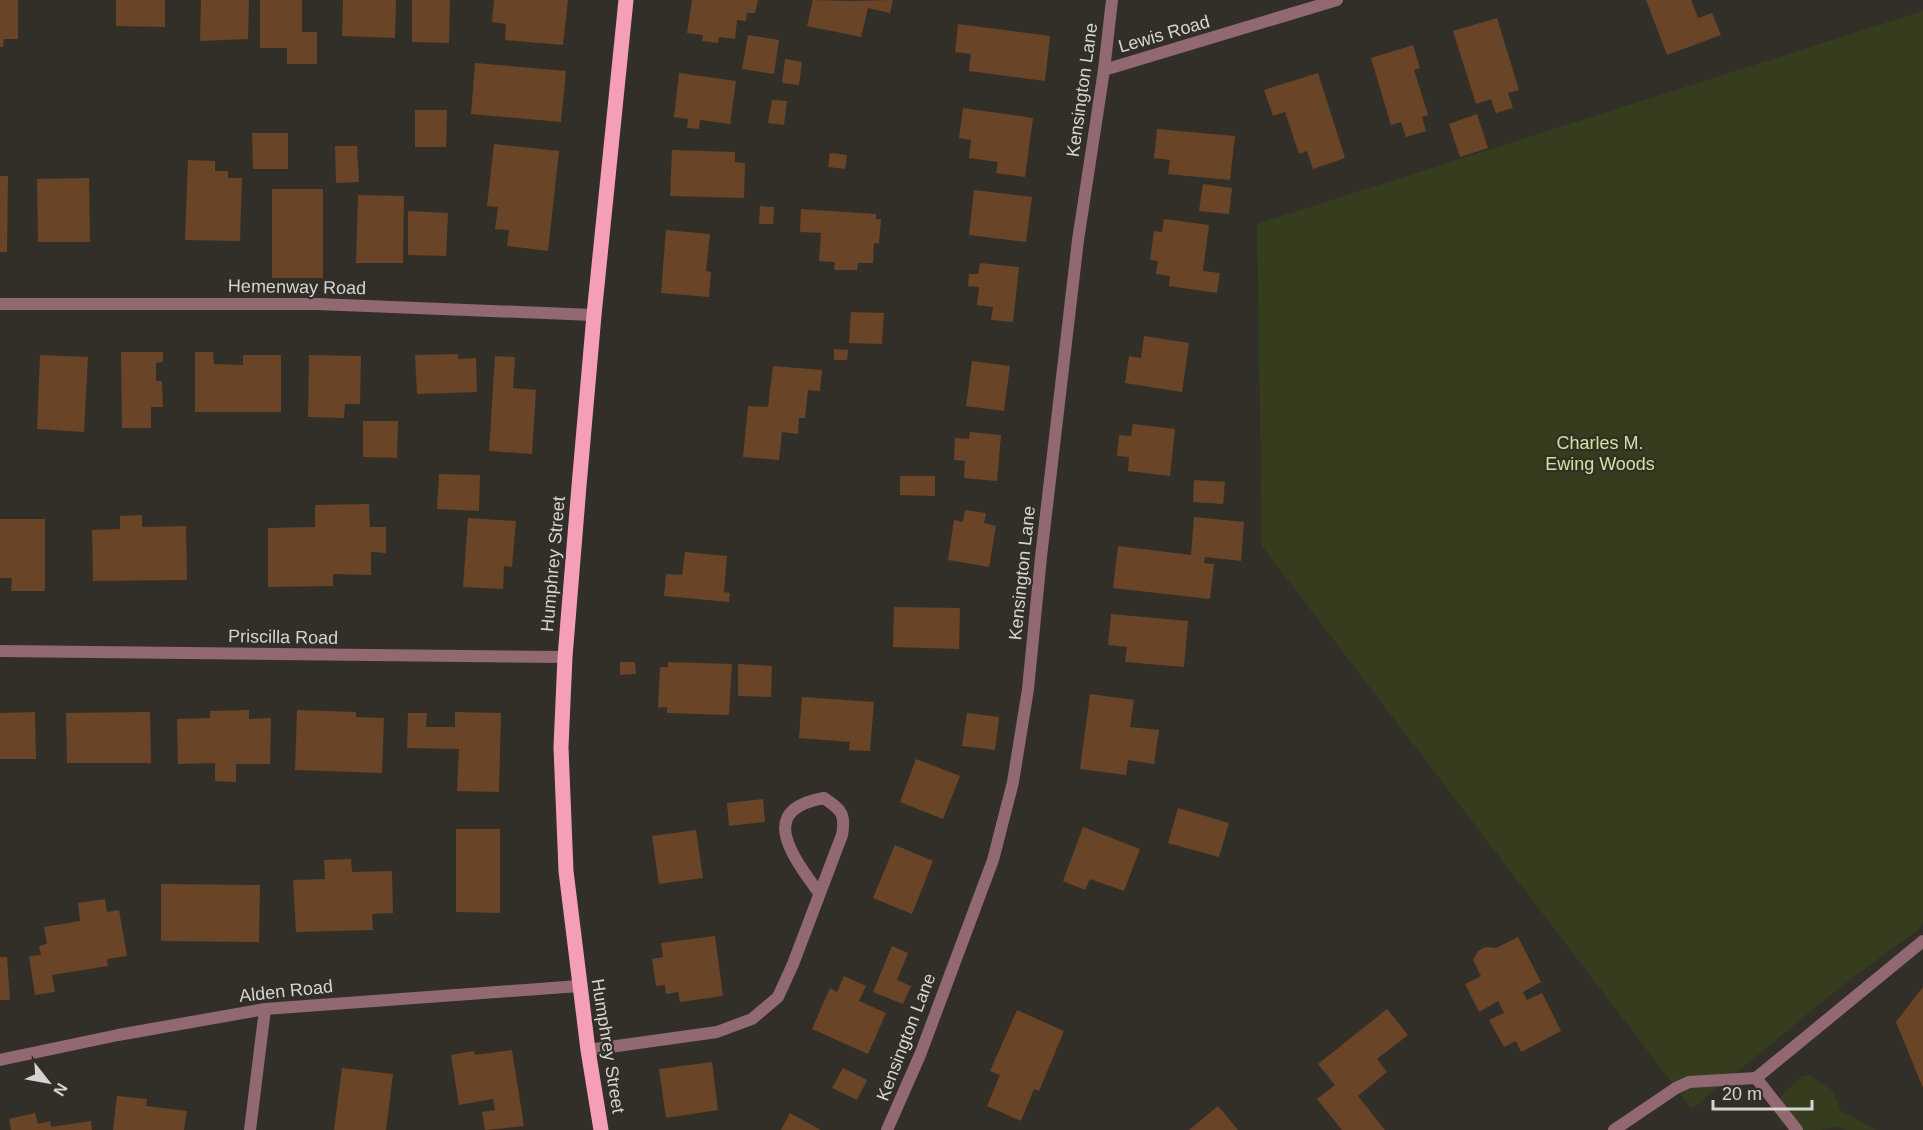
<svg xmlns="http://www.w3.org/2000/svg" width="1923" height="1130" viewBox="0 0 1923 1130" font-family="Helvetica,sans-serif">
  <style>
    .green { fill: #363d1f }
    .building { fill: #694427 }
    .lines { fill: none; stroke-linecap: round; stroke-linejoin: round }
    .lane { stroke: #926873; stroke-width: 12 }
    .street { stroke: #926873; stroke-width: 12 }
    .primary { stroke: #f59eb8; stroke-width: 15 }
    .labels { text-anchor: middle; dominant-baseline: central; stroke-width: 4.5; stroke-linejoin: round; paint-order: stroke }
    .street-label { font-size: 18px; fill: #d6d4d0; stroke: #322f28 }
    .park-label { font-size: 18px; fill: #d1e299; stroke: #322f28 }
  </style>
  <rect width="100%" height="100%" fill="#322f28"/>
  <g class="green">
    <polygon points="1923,11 1923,922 1918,930 1844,984 1692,1109 1262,546 1257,224"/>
    <polygon points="1809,1075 1833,1091 1841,1111 1877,1130 1847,1130 1837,1126 1819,1130 1789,1130 1779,1121 1775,1102 1801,1077"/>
  </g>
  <g class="building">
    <polygon points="0,0 18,0 18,39 4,39 3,47 0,47"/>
    <polygon points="116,0 165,0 165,27 116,26"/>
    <polygon points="201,0 249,0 248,39 200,41"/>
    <polygon points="260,0 302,0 302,32 317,32 317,64 287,64 287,48 260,48"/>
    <polygon points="343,0 396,0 395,38 342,36"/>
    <polygon points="412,0 450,0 449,43 412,42"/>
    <polygon points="494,0 568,0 563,45 505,40 506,24 492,22"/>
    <polygon points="692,0 758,0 755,13 747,13 746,21 737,20 735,39 719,37 718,43 702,41 703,35 687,33"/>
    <polygon points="813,0 849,1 893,0 890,13 868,8 861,37 807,26"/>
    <polygon points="1646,0 1691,0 1698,18 1712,13 1721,35 1667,55"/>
    <polygon points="1497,18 1519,90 1508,93 1513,108 1496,113 1491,99 1476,104 1453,31"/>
    <polygon points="958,24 1050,36 1045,81 969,71 971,54 955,52"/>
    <polygon points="748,35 779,40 774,74 742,69"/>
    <polygon points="1413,45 1420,68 1414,70 1428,115 1422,117 1426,131 1406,137 1401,122 1391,125 1371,58"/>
    <polygon points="785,59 802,62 799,85 782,83"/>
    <polygon points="475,63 566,71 561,122 471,114"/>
    <polygon points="679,73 736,81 730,124 700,120 699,129 687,128 688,119 674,117"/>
    <polygon points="1318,73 1345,158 1313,169 1307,151 1299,154 1285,112 1273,116 1264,90"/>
    <polygon points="772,100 787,101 784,125 768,123"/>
    <polygon points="963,108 1033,118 1025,177 996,173 998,162 969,158 971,140 959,138"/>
    <polygon points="415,110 447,110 446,147 415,147"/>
    <polygon points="1477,114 1488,148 1460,157 1449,124"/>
    <polygon points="1157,129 1235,136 1230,180 1168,174 1170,160 1154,158"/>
    <polygon points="252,133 288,133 288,169 253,169"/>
    <polygon points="494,144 559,151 548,251 507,246 509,230 495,229 498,207 487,206"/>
    <polygon points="335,146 357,146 359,182 336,183"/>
    <polygon points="672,150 735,152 735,162 745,163 744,198 670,196"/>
    <polygon points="830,153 847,155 845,169 828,167"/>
    <polygon points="188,160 215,161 215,171 228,171 228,178 242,178 240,241 185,240"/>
    <polygon points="0,176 8,176 7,252 0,252"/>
    <polygon points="89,178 90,242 38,242 37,179"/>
    <polygon points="1203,184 1232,188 1229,214 1199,211"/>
    <rect x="272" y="189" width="51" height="89"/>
    <polygon points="974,190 1032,197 1026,242 969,235"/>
    <polygon points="358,195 404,196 403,263 356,263"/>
    <polygon points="760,206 774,207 773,224 759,224"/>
    <polygon points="801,209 876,214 876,219 881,219 879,244 874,243 873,263 858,263 857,270 834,270 835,262 819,261 821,233 800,232"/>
    <polygon points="408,211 448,213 446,256 408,255"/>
    <polygon points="1164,219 1209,225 1203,271 1220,273 1217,293 1169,286 1170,276 1156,274 1158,261 1150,260 1154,231 1162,232"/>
    <polygon points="666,230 710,234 706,271 711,272 709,297 661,293"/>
    <polygon points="980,263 1019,267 1013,322 991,320 993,307 977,305 979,287 968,286 969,274 978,274"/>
    <polygon points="851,312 884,313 882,344 849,343"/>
    <polygon points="1144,336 1189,343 1182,392 1125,383 1129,356 1141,358"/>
    <polygon points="834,349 848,350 847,360 834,360"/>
    <polygon points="121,352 163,352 163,362 156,363 156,381 162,381 163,407 151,407 151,428 122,428"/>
    <polygon points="195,352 213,352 214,364 243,365 243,355 281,355 281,412 195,412"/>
    <polygon points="458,354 458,359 476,358 477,392 417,394 415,355"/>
    <polygon points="40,355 88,357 84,432 37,429"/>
    <polygon points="309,355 361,356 360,404 345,404 344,418 308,417"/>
    <polygon points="495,356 515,357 513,388 536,390 532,454 489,451"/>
    <polygon points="972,361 1010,366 1004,411 966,406"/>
    <polygon points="773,366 822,370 820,391 808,390 805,418 799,418 798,434 782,432 779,460 743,457 748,406 768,407"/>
    <polygon points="363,421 398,421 397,458 363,457"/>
    <polygon points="1133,424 1175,429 1170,476 1128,471 1129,457 1117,456 1119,435 1131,436"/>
    <polygon points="970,432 1001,435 997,481 964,478 965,461 954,460 955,438 969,439"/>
    <polygon points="439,474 480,475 479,511 437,509"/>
    <polygon points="900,476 935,476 935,496 900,495"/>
    <polygon points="1194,480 1225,482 1223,504 1193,502"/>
    <polygon points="369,504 370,527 386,527 386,553 371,552 371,575 333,574 333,586 268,587 268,528 315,527 315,505"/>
    <polygon points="965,510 986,513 984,523 996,526 989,567 948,560 954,520 963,522"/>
    <polygon points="142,515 142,527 186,526 187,580 93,581 92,530 120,529 120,516"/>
    <polygon points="1194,517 1244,522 1241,561 1205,557 1204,563 1214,564 1210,599 1113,588 1118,546 1191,555"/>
    <polygon points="468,518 516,521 512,567 504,566 503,589 463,587"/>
    <polygon points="0,519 45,519 45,591 11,591 12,578 0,578"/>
    <polygon points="685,552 727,556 724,592 730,593 729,602 664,596 666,574 682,575"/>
    <polygon points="894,607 960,608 959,649 893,647"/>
    <polygon points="1111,614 1188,621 1184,667 1125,662 1127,647 1108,645"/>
    <polygon points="620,662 635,662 636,674 620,675"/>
    <polygon points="668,662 732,664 729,715 667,713 667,707 658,708 660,667 668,667"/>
    <polygon points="738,664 772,666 771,697 738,696"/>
    <polygon points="1090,694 1134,700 1130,727 1159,730 1154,764 1128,760 1126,775 1080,769"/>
    <polygon points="802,697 874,702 870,751 849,750 850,742 799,738"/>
    <polygon points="249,710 249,719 271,718 270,764 236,764 236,782 215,781 215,763 178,764 177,719 210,718 210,711"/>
    <polygon points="297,710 356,712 356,717 384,718 382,773 295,770"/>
    <polygon points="35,712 36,759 0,759 0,713"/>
    <polygon points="150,712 151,763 67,763 66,713"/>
    <polygon points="455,712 501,713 499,792 457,791 459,749 407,748 408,713 427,713 426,727 455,727"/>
    <polygon points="967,713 999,717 995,750 962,746"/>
    <polygon points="916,759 960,776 943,819 900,802"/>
    <polygon points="763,799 765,822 729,826 727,803"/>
    <polygon points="1178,808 1229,823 1219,857 1168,843"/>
    <polygon points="1083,827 1140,849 1124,891 1090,879 1085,890 1063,881"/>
    <polygon points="456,829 500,829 500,913 456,912"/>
    <polygon points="696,830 703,878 659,884 652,836"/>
    <polygon points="895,845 933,861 912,914 873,898"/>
    <polygon points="351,859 352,872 392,871 393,913 372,914 373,930 296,932 293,880 325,879 324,860"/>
    <polygon points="161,884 260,885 259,942 161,941"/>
    <polygon points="105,899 107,912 119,910 127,956 107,959 108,966 52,975 55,992 35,995 29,956 41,955 39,946 47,944 44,927 80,921 78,903"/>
    <polygon points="715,936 723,996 680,1002 678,992 666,994 665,985 656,986 652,959 663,957 661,943"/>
    <polygon points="1518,937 1541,982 1523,992 1527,1000 1542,993 1561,1031 1521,1052 1516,1041 1504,1047 1489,1020 1504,1013 1498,1001 1479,1012 1465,984 1481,976 1473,960 1478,951 1486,947 1496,948"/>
    <polygon points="892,946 908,953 897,980 911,986 903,1004 873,992"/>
    <polygon points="0,957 7,957 10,1000 0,1000"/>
    <polygon points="844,976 866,986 859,1001 886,1013 868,1054 812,1029 830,988 837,992"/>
    <polygon points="1923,987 1923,1088 1896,1022"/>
    <polygon points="1387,1009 1408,1035 1377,1059 1387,1072 1358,1096 1385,1130 1342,1130 1317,1099 1335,1085 1318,1064"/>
    <polygon points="1017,1010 1064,1031 1039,1091 1034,1089 1021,1121 987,1106 1000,1075 990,1071"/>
    <polygon points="512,1050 524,1126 485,1130 482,1112 495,1110 493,1099 459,1105 451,1055 474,1051 475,1055"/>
    <polygon points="712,1062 718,1110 666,1118 659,1069"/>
    <polygon points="342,1068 393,1074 386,1130 334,1130"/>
    <polygon points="843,1068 867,1080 857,1100 832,1088"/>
    <polygon points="117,1096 147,1099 146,1106 187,1111 184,1130 113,1130"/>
    <polygon points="1218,1106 1238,1130 1189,1130"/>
    <polygon points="35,1113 38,1124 50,1121 51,1127 91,1121 92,1130 11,1130 9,1119"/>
    <polygon points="790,1113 821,1130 781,1130"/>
  </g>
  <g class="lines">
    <g class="lane">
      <polyline points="1756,1078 1797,1130"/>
      <polyline points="1676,1088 1689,1082 1756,1078 1923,941"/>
    </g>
    <g class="street">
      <polyline points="1104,70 1337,0"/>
      <polyline points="0,304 317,304 594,315"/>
      <polyline points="0,651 565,657"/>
      <path d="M588,1050L717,1032L752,1019L778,997L793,964L842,835C846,813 841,810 824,798C755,810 794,858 819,893"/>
      <polyline points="0,1060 118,1035 265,1009 579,986"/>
      <polyline points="250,1130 265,1009"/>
      <polyline points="887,1130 920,1055 993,860 1013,782 1028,689 1041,557 1078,240 1104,70 1112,0"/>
      <polyline points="1614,1130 1676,1088"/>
    </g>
    <polyline class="primary" points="601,1130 588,1050 566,871 561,747 565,657 579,486 594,315 626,0"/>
  </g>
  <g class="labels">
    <g class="street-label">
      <text transform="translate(1164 34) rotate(-16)">Lewis Road</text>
      <text transform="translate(1082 90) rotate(-82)">Kensington Lane</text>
      <text transform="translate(297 287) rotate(1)">Hemenway Road</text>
      <text transform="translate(553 564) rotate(-85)">Humphrey Street</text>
      <text transform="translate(1022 573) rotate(-84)">Kensington Lane</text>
      <text transform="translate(283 637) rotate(1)">Priscilla Road</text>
      <text transform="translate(286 991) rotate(-6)">Alden Road</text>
      <text transform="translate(906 1037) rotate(-69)">Kensington Lane</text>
      <text transform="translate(608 1046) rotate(81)">Humphrey Street</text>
    </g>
    <g class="park-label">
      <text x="1600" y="443">Charles M.<tspan x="1600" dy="21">Ewing Woods</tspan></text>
    </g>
  </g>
  <g transform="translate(48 1082) rotate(121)" stroke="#322f28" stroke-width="4.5" paint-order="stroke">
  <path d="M0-4.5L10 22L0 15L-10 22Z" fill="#d6d4d0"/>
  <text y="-9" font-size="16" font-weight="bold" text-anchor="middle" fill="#d6d4d0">N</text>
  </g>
  <path d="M1713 1100v9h99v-9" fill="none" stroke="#d6d4d0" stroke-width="3"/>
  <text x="1722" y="1100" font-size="18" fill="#d6d4d0" stroke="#322f28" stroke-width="4.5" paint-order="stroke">20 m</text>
</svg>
